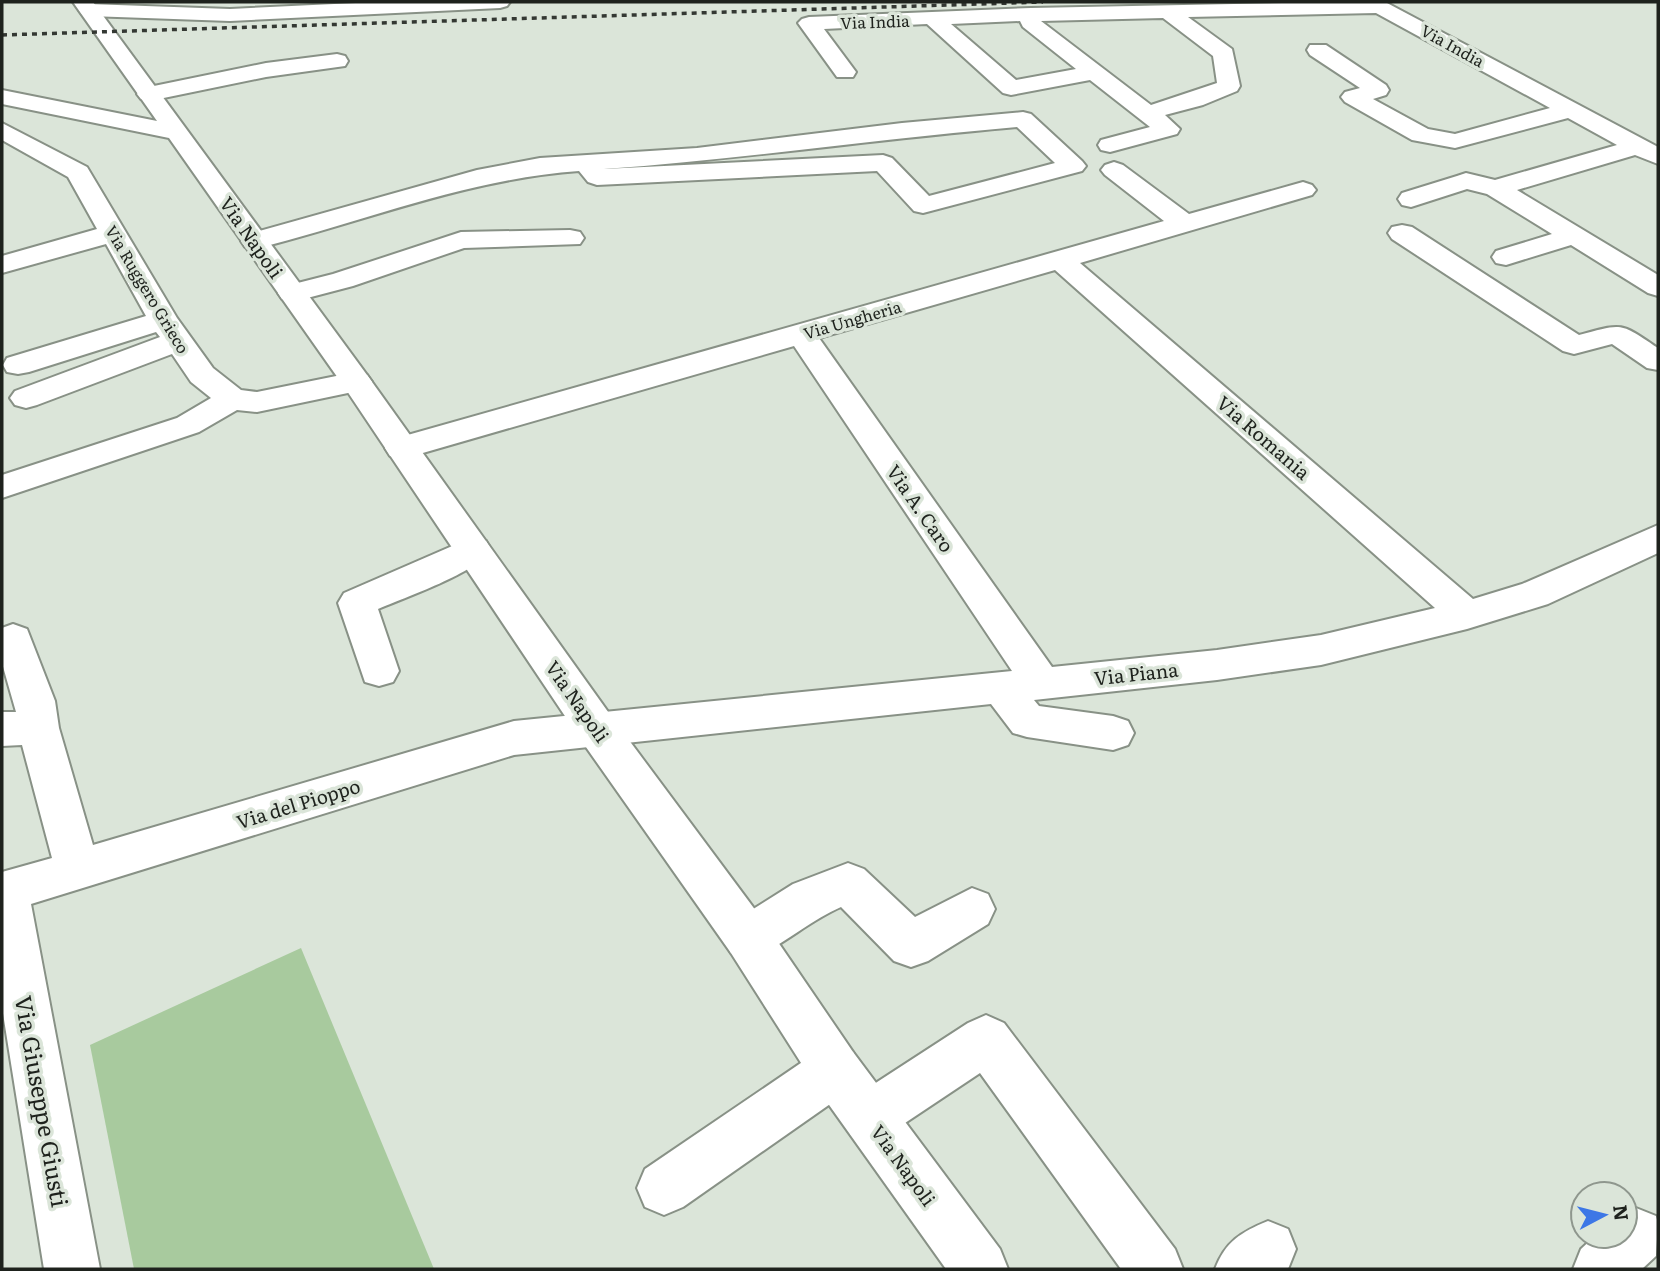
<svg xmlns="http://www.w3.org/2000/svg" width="1660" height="1271" viewBox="0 0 1660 1271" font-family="Literata,serif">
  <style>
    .green { fill: #a8ca9e }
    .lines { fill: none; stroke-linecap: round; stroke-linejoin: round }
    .minor-casing { stroke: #889186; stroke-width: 4 }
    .major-casing { stroke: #889186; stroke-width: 4 }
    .minor { fill: #fff; fill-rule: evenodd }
    .major { fill: #fff; fill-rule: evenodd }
    .rail { stroke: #343833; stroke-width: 3.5; stroke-dasharray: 5 5; stroke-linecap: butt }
    .labels { text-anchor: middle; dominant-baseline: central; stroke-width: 7; stroke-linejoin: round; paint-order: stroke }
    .far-street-label { font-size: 16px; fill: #1e221d; stroke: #dbe5d9 }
    .street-label { font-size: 19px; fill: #1e221d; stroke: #dbe5d9 }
    .near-street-label { font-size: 23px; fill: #1e221d; stroke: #dbe5d9 }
  </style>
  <rect width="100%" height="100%" fill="#dbe5d9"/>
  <polygon class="green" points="301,948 434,1269 134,1269 90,1045"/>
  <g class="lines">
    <g class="minor-casing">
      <g id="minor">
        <polygon points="377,2 510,2 507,6 500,8 230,21 89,16 82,14 79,10 82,6 89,4 230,9"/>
        <path d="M1333,2L1387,3L1658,147V164L1635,155L1517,190L1658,275V296L1648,293L1571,245L1506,265L1496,263L1492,257L1496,251L1552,234L1487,194L1467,189L1411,207L1402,205L1398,199L1402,193L1457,176L1466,173L1495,180L1617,145L1568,118L1455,148L1412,140L1345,102L1341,97L1345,92L1360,88L1310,55L1307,50L1310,45H1326L1386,85L1389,90L1386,95L1373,99L1428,129L1455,134L1550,108L1376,13L1188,17L1232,49L1240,86L1237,91L1203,105L1165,115L1180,129L1177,134L1110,152L1101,150L1098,145L1101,140L1150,127L1090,80L1011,95L1003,93L927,24L824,29L856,72L853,77H837L798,23L802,19L809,17L1031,8ZM1163,18L1213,56L1217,83L1151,105L1041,21ZM1020,21L1023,27L1076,69L1016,80L951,24Z"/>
        <polygon points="337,54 345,56 348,61 345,66 266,77 149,101 141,99 137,94 141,89 149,87 266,63"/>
        <path d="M1023,112L1031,114L1082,161L1086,166L1082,171L923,213L914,211L877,171L597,185L588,182L579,171C467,179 363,222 255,249L245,247L241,241L245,235L477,170L540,158L697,148L902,123ZM1017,127L1055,163L929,196L892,158L883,155L604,169C742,159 879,139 1017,127Z"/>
        <polygon points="2,123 87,167 177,318 213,368 241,390 257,392 356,372 367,375 372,382 367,389 257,412 237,410 199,432 2,498 2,475 177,418 211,398 191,382 172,354 37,405 26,408 15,405 10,398 15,391 160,337 156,332 29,372 18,374 7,372 3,365 7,358 146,316 106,244 2,273 2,256 97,229 68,177 2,140"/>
        <path d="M1114,162L1123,165L1189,214L1303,182L1312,185L1316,190L1312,195L1080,263L1473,599L1522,584L1658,525V553L1548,604L1467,629L1321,665L1217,680L1034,700L1039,706L1113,716L1128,721L1134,733L1128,745L1113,750L1027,737L1013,733L991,704L514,755L31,904L100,1269H44L2,1007V872L52,858L22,745L2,746V712H16L2,663V628L13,624L27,629L55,701L59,728L93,845L514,721L1012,671L794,346L402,459L390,456L385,448L390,440L1164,221L1105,175L1101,170L1105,165ZM1055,270L1435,608L1321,635L1217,650L1052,667L819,338Z"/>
        <path d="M1402,225L1412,227L1579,335C1624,323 1619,322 1658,348V370L1647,368L1612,344L1574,354L1563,351L1392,239L1388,233L1392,227Z"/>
        <polygon points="570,230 580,232 584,238 580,244 464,248 353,286 292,302 282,299 278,293 282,287 333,274 461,232"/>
        <path d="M473,537L486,541L491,550C478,572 404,598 378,609L399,671L393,682L379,686L365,682L338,603L344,593Z"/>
        <path d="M848,863L864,869L915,917L972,888L988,894L995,909L988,924L928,961L911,967L894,961L841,907C808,921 782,947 748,960L731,953L724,938L731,923L793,884Z"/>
        <polygon points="986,1015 1004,1023 1175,1249 1183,1269 1121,1269 980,1073 887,1135 869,1143 851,1135 843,1117 851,1099 968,1023"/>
        <polygon points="835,1045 853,1052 860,1070 853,1088 683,1207 664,1215 645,1207 637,1188 645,1169 817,1052"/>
        <polygon points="1636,1208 1656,1216 1658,1223 1656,1256 1642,1269 1573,1269 1581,1249 1595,1236 1625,1236 1625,1213"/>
        <path d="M1268,1221L1288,1229L1296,1249L1288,1269H1215C1225,1242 1241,1232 1268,1221Z"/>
      </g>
    </g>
    <g class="major-casing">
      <polygon id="major" points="73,2 93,2 367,375 611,716 765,923 853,1052 1000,1249 1008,1269 946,1269 817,1088 731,953 581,740 345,388 169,138 2,104 2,90 157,121"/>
    </g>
    <use href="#minor" class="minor"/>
    <use href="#major" class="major"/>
    <polyline class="rail" points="2,35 1043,2"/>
  </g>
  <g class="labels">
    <g class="far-street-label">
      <text transform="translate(875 21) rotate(-2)">Via India</text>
      <text transform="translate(1453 45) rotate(29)">Via India</text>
      <text transform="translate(148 289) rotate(59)">Via Ruggero Grieco</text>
      <text transform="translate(852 319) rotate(-16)">Via Ungheria</text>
    </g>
    <g class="street-label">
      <text transform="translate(252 237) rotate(55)">Via Napoli</text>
      <text transform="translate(1264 437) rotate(41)">Via Romania</text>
      <text transform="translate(921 508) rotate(55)">Via A. Caro</text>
      <text transform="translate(1136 673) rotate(-6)">Via Piana</text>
      <text transform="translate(578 701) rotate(55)">Via Napoli</text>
      <text transform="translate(298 803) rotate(-17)">Via del Pioppo</text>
      <text transform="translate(904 1165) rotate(54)">Via Napoli</text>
    </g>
    <g class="near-street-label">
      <text transform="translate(43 1101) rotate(80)">Via Giuseppe Giusti</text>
    </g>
  </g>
  <rect width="1660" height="1271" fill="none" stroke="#1e221d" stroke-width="7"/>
  <g transform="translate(1604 1215) rotate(83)"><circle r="33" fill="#dbe5d9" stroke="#8f978e" stroke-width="2"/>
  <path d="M0-5L12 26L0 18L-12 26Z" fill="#3d77e6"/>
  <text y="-10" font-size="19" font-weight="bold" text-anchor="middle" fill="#1e221d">N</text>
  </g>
</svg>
